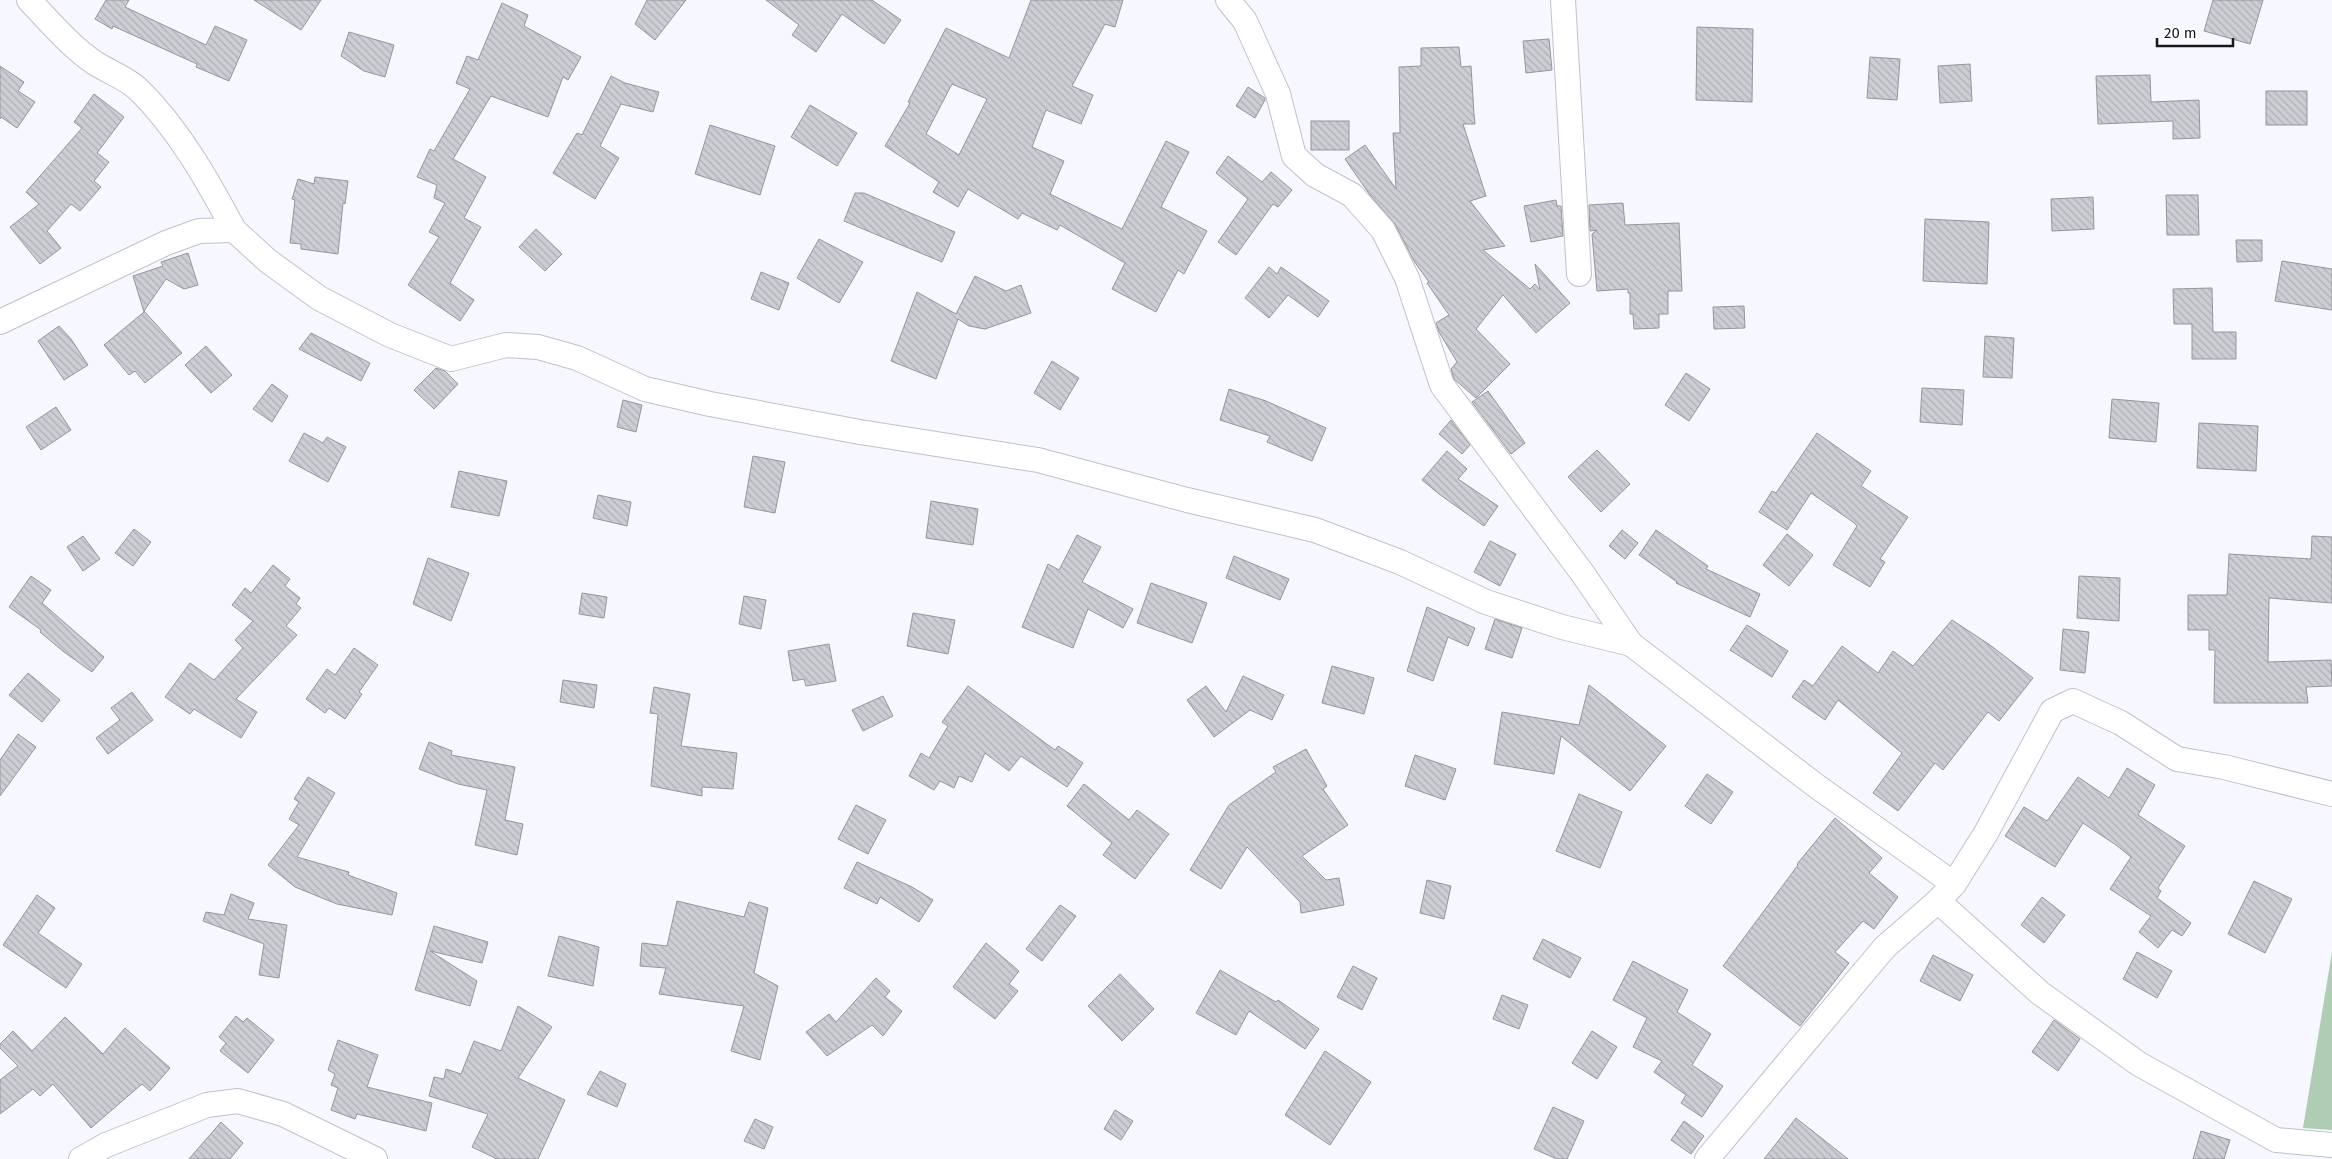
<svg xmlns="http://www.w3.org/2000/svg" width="2332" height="1159" viewBox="0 0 2332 1159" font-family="'Fira Sans',sans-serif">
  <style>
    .green { fill: #aecdb2 }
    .building { fill: url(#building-back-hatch); stroke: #95959c; fill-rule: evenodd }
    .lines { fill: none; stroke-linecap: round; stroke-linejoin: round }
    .street-casing { stroke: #c2c1c9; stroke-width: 26 }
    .street { stroke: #fff; stroke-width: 24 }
  </style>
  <defs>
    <pattern id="building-back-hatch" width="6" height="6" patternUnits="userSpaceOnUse" patternTransform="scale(1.25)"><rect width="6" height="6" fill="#cdcdd4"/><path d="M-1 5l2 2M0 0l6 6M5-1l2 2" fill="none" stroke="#afafb5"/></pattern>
  </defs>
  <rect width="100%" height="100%" fill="#f7f7ff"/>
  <polygon class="green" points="2332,952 2332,1130 2303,1128"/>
  <g class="building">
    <polygon points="106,0 129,0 125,7 206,45 215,26 247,40 229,81 196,67 197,64 113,26 112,29 95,19"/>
    <polygon points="254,0 321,0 301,30"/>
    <polygon points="647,0 686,0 655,40 635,24"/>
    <polygon points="766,0 872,0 901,20 884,44 842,14 816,52 792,35 799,25"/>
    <path d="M1031,0H1123L1115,27L1105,24L1072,86L1093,95L1081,124L1046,110L1032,147L1064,161L1050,194L1122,229L1166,141L1189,152L1161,207L1207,231L1184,274L1178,270L1156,312L1112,289L1125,263L1060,225L1057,230L1022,213L1018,219L968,189L958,207L933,192L939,182L885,146L910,103L908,102L946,28L1009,58ZM952,84L987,99L959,155L926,134Z"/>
    <polygon points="2213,0 2263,0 2250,44 2204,31"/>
    <polygon points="502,3 528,15 524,26 581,57 568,80 563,77 548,117 491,96 453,159 486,177 464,218 481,227 450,283 474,300 460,321 408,285 439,237 429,232 445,203 434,198 437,185 417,177 430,149 434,151 470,89 456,83 467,56 478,60"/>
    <polygon points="1697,27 1753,29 1752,102 1696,100"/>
    <polygon points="349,32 394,45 385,77 364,71 341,56"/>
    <polygon points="1549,39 1552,70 1526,73 1523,41"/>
    <polygon points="1459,47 1461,67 1471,66 1474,114 1475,124 1463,124 1486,196 1470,201 1505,246 1483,250 1530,289 1535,284 1540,290 1535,264 1570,303 1536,333 1503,295 1476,329 1510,364 1476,398 1454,379 1451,369 1457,362 1439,332 1436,323 1449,315 1427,283 1429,282 1414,261 1395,224 1370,195 1345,159 1365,145 1396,189 1393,133 1400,133 1399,67 1421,66 1421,48"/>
    <polygon points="1870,57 1900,59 1897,100 1867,98"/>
    <polygon points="1970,64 1972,101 1940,103 1938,66"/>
    <polygon points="0,66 24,82 18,91 35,102 17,128 1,117 0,119"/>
    <polygon points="2150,75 2151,102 2199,100 2200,138 2173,139 2173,121 2098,124 2096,76"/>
    <polygon points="611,76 625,83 659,92 653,112 621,104 600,146 619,158 595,199 553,173 577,133 582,135"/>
    <polygon points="1248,87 1265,98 1265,100 1255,118 1236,106"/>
    <rect x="2266" y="91" width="41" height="34"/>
    <polygon points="94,94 124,117 97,153 109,162 94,181 101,187 80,211 71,204 47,231 61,248 40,264 10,227 39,204 26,192 82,128 74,122"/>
    <polygon points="810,105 857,133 837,166 791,137"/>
    <rect x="1311" y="121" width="38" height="29"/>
    <polygon points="710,125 775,146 760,195 695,174"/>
    <polygon points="1228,156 1262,182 1271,172 1292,190 1278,207 1273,204 1236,255 1218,242 1248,199 1216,173"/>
    <polygon points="315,177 348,181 345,204 343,203 338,254 301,249 301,244 290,243 295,200 292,199 298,179 314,184"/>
    <polygon points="855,193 864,193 955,232 942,262 844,221"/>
    <polygon points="2166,195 2198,195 2199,235 2167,235"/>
    <polygon points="2093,197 2094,229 2052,231 2051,199"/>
    <polygon points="1556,200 1557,206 1561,206 1563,236 1531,242 1524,206"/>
    <polygon points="1623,203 1625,225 1679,223 1682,291 1668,291 1668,314 1659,314 1659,328 1634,329 1633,314 1630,314 1630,293 1628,293 1628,289 1597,291 1592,234 1597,230 1590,231 1589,205"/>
    <polygon points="1925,219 1989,222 1987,284 1923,281"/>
    <polygon points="536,229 562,254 545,271 519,247"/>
    <polygon points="819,239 863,262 839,303 797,278"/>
    <polygon points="2236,240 2262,240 2262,261 2237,262"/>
    <polygon points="188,253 198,285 184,289 166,279 144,311 182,353 145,383 135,371 129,375 104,345 144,312 133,276 163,266 161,262"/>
    <polygon points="2282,261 2332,269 2332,310 2275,301"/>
    <polygon points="1269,267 1277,274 1281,267 1329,301 1318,317 1288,295 1269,318 1245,298"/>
    <polygon points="761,272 789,283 779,310 751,299"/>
    <polygon points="975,276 1006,291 1021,285 1031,313 985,329 969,326 958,319 936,379 891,361 917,292 956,314"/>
    <polygon points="2212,288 2213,332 2236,332 2236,359 2192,359 2192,324 2174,324 2173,289"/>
    <polygon points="1744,306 1745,328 1714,329 1713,307"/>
    <polygon points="59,326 71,339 88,365 64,380 38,341"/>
    <polygon points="311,333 370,363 361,381 299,349"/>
    <polygon points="1985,336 2014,338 2012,378 1983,377"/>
    <polygon points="206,346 232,375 211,393 185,365"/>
    <polygon points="1052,361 1079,378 1060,410 1034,393"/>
    <polygon points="436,368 445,371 458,384 434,409 414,390"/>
    <polygon points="1686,373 1710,389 1689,421 1665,405"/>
    <polygon points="272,384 288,396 272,422 253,409"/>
    <polygon points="1922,388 1964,390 1962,425 1920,422"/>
    <polygon points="1229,389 1266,401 1326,428 1312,461 1267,442 1270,436 1220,420"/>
    <polygon points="1488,391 1525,443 1511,454 1472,402"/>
    <polygon points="2112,399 2159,403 2156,442 2109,438"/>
    <polygon points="623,400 642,405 636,432 617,427"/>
    <polygon points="56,407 71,430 41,450 26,427"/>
    <polygon points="1451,420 1470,445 1462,454 1439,434"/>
    <polygon points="2199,423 2258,426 2256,471 2197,468"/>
    <polygon points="304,433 323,443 327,437 346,447 328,482 289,461"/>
    <polygon points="1817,433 1871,471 1861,486 1908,517 1880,559 1885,562 1870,587 1833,565 1857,526 1853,522 1811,493 1787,530 1759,512 1772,491 1776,493"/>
    <polygon points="1597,450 1630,484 1601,512 1568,477"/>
    <polygon points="1447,451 1467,469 1458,479 1498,506 1484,526 1439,494 1422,480"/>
    <polygon points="753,456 785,462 775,513 744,507"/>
    <polygon points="459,471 507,481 499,516 451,507"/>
    <polygon points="598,495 631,502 627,526 593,518"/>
    <polygon points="931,501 978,509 973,545 926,538"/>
    <polygon points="134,529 151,542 133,566 115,553"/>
    <polygon points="1622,530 1638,543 1625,559 1609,546"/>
    <polygon points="1656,530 1708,566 1706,569 1760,594 1750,617 1676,583 1677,582 1639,555"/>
    <polygon points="1787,534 1813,555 1789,586 1763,565"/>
    <polygon points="1077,535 1101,547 1082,582 1133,609 1123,628 1088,609 1073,648 1022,627 1048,564 1059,570"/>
    <polygon points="83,536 100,559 83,571 67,547"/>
    <polygon points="2312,536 2332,537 2332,603 2269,598 2268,662 2331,660 2332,686 2306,687 2308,703 2214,703 2215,650 2209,650 2209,630 2188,630 2188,595 2227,595 2229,554 2311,559"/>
    <polygon points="1490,541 1516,554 1500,586 1474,572"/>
    <polygon points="1234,556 1289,579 1280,600 1226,578"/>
    <polygon points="428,558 469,573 451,621 413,604"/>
    <polygon points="273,565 290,579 285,586 300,598 296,604 301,608 286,626 297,635 236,699 257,712 241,738 194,709 190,714 165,697 190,663 214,680 243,648 235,640 253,621 232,605 245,588 251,593"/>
    <polygon points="31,576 51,590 42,603 104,657 92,672 64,652 40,632 41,630 9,607"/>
    <polygon points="2079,576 2120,578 2119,621 2077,618"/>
    <polygon points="1151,583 1207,603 1192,643 1137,623"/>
    <polygon points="582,593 607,597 604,618 579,614"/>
    <polygon points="744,596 766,600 761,629 739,624"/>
    <polygon points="1427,607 1475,628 1468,646 1448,637 1433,681 1407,671"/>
    <polygon points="913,613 955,620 948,654 907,646"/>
    <polygon points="1495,619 1522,628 1512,658 1485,649"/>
    <polygon points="1952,620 1990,645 2033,678 1999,721 1988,712 1943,770 1935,763 1898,811 1873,793 1902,753 1838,700 1825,720 1792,697 1804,680 1813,686 1842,646 1878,673 1893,651 1913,666"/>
    <polygon points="1747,625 1788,651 1772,677 1730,650"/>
    <polygon points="2063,629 2089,632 2085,673 2060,670"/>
    <polygon points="829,644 836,681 806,686 804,679 793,681 788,651"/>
    <polygon points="354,648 378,665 359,692 362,694 345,719 329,708 325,713 306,699 327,669 335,675"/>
    <polygon points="1332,666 1374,678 1364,714 1322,703"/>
    <polygon points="28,673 60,700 42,722 9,695"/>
    <polygon points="1243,676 1284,695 1272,720 1250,710 1214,737 1187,700 1206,686 1226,712"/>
    <polygon points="563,680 597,685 594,708 560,702"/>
    <polygon points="1589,685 1666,746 1630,791 1561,736 1554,774 1494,764 1502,712 1579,725"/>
    <polygon points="968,686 1055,750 1058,746 1083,763 1067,787 1021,756 1009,771 985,753 972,782 959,776 954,788 940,781 934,790 909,776 921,753 929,758 948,726 942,722"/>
    <polygon points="654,687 690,694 681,746 737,753 733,789 702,787 702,796 651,786 658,714 650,713"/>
    <polygon points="132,692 153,720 108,754 96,738 120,720 111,708"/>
    <polygon points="883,696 893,716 863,731 852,710"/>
    <polygon points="18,734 36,747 0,796 0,760"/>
    <polygon points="429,742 452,751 451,755 515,767 505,820 523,824 517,855 475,845 487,790 458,784 419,769"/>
    <polygon points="1306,749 1327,786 1323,789 1348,825 1302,856 1326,880 1339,878 1344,905 1301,913 1300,902 1247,847 1221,889 1190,870 1229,805 1276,772 1273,767"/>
    <polygon points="1415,755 1456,769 1445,800 1405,786"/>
    <polygon points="2127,768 2155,785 2138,815 2185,846 2158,888 2161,891 2157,898 2191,923 2182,936 2172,930 2158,948 2139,932 2151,916 2110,889 2131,857 2116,845 2083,823 2055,867 2005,836 2024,807 2047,821 2078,777 2109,798"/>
    <polygon points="1707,774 1733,792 1711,824 1685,806"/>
    <polygon points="308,777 335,793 297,857 349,872 348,875 397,893 392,915 337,904 295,887 268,865 299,825 289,819 299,802 294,799"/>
    <polygon points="1084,784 1129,820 1137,810 1169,834 1135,879 1103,855 1112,843 1067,806"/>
    <polygon points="1579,794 1622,812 1600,868 1556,851"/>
    <polygon points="856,805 886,820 868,854 838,839"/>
    <polygon points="1835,818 1882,858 1869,873 1898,897 1874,929 1863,921 1835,952 1849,963 1800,1026 1723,966 1798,865 1797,864"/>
    <polygon points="857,862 912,887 933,900 919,922 880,897 877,904 844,888"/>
    <polygon points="1427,880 1451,886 1444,919 1420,913"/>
    <polygon points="2254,881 2292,899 2265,953 2228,934"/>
    <polygon points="231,894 254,903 248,919 287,925 279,978 259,975 264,944 203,921 206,912 224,915"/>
    <polygon points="37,895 55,908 38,933 82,964 66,988 3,945"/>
    <polygon points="2042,897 2065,915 2044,943 2021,925"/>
    <polygon points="677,901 744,917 749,902 768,908 754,973 778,986 760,1060 731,1051 744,1006 659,994 666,968 640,966 642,943 667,946"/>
    <polygon points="1060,905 1076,916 1042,961 1026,949"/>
    <polygon points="434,926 488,942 482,963 430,951 477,981 470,1006 415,990"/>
    <polygon points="559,936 599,947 593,986 548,976"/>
    <polygon points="1543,939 1581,958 1570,978 1533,959"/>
    <polygon points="986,943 1019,971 1009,984 1018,991 995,1019 953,987"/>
    <polygon points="2137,952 2172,971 2157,998 2123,979"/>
    <polygon points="1933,955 1973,975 1960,1001 1920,981"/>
    <polygon points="1633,961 1688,990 1677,1012 1711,1034 1692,1065 1723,1086 1702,1117 1681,1103 1686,1095 1654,1072 1662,1061 1633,1047 1647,1018 1613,1000"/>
    <polygon points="1353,966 1377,978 1362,1010 1337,997"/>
    <polygon points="1220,970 1276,1002 1278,1000 1319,1029 1305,1049 1249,1011 1236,1035 1196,1013"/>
    <polygon points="1120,974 1154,1009 1122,1041 1088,1006"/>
    <polygon points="876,978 890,991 885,997 902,1011 883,1036 872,1025 827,1056 806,1032 829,1014 836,1022"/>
    <polygon points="1502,995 1528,1005 1519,1029 1493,1019"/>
    <polygon points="518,1006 552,1027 518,1078 565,1100 538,1159 497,1159 472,1147 488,1114 429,1096 434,1077 444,1079 446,1069 461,1074 474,1041 501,1051"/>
    <polygon points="236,1016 243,1022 247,1018 274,1040 248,1073 220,1051 226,1043 219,1037"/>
    <polygon points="65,1017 103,1054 125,1028 170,1068 150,1091 142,1084 91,1128 53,1084 40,1096 33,1089 0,1114 0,1080 18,1066 0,1048 0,1044 13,1031 32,1051"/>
    <polygon points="2054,1020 2080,1039 2058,1071 2032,1052"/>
    <polygon points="1592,1031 1617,1047 1597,1079 1572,1063"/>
    <polygon points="338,1040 378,1055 367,1087 432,1103 426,1131 357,1114 355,1119 331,1110 338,1088 331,1085 335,1074 328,1070"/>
    <polygon points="1325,1051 1371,1082 1330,1145 1285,1115"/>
    <polygon points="600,1071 626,1084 617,1107 587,1094"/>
    <polygon points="1553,1107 1584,1121 1567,1159 1557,1159 1534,1149"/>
    <polygon points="1115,1110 1133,1121 1121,1140 1104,1129"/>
    <polygon points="1796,1118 1848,1159 1764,1159"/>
    <polygon points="755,1119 773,1127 764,1149 744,1141"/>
    <polygon points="1684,1121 1704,1136 1691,1154 1671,1140"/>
    <polygon points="221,1122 243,1143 230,1159 189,1159"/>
    <polygon points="2201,1131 2230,1140 2224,1159 2193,1159"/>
  </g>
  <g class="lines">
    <g class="street-casing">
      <g id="street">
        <path d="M29,0C50,22 70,46 95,63C109,72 126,78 138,89C178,128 208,181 234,230"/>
        <polyline points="1228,0 1245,21 1278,94 1294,156 1315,175 1352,195 1383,230 1407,278 1442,385 1583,574 1631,644 1815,785 1954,884"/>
        <polyline points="1563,0 1579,274"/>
        <polyline points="0,322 166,243 199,231 234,230 268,261 319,298 390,335 451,359 506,345 538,347 577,358 645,389 710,404 860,432 1038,460 1187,500 1315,530 1400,562 1486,602 1562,627 1631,644"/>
        <polyline points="1938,901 2040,993 2139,1064 2276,1140 2332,1145"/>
        <polyline points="81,1159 106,1145 207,1105 238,1101 283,1114 375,1159"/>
        <polyline points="1707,1159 1885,947 1938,901 1954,884 1986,833 2052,711 2073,701 2121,723 2177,759 2224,767 2332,794"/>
      </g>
    </g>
    <use href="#street" class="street"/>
  </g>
  <path d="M2157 38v8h76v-8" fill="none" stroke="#18181b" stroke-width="2.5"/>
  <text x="2164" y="38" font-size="15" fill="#18181b" stroke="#ffffff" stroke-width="4" paint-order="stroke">20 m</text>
</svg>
